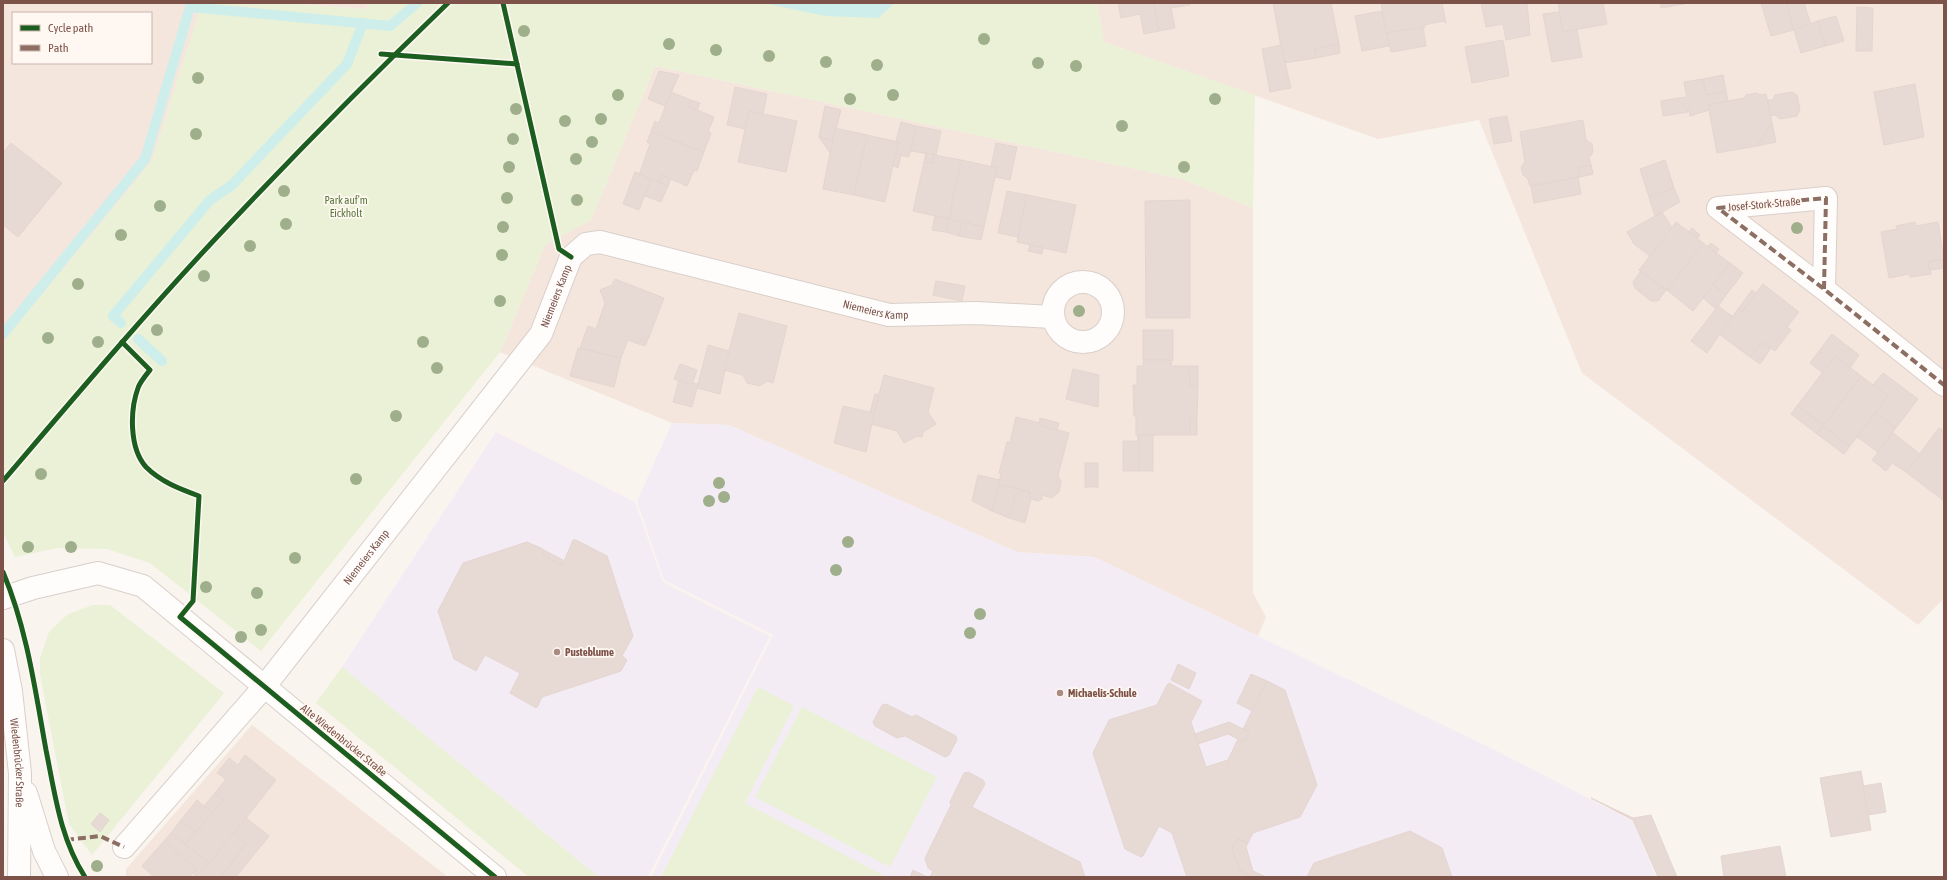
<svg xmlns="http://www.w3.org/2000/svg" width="1947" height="880" viewBox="0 0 1947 880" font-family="'Asap Condensed',sans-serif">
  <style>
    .residential { fill: #f4e6dd; fill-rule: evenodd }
    .education { fill: #f4ecf5 }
    .green { fill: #eaf1d7 }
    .water { fill: #ceeeeb }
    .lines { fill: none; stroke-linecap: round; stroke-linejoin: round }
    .stream { stroke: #ceeeeb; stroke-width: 10 }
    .building { fill: #e7dad5; stroke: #e4d5cf }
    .minor-casing { stroke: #d9cfca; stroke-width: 24 }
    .minor { stroke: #fefdfc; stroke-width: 22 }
    .quiet { stroke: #8d6e63; stroke-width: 4; stroke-dasharray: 8 4; stroke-linecap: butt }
    .cycleway-casing { stroke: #fff8f2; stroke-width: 8 }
    .cycleway { stroke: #1b5e20; stroke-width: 5 }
    .tree { fill: #a0af8b }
    .poi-dot { fill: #a98b83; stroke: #fff8f2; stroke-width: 1.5 }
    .labels { text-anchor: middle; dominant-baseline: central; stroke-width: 3.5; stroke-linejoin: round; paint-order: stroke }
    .park-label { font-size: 11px; fill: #57773a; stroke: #fff8f2 }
    .street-label { font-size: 11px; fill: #7d5249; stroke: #fff8f2 }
    .poi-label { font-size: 11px; font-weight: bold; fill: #7d5249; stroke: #fff8f2; text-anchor: start }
  </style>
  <rect width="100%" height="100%" fill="#faf4ee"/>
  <g class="residential">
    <path d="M3,3H202L152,161L3,342ZM13,13H151V63H13Z"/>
    <polygon points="288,3 371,3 365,9"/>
    <polygon points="1097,3 1944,3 1944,598 1918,625 1582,373 1479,120 1378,139 1104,42"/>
    <polygon points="655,66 1182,179 1253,208 1253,593 1266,617 1258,636 1094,557 1017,552 729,425 672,423 500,352 545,245 591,220"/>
    <polygon points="252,725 448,877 126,877 126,869"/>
  </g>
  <g class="education">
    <polygon points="672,423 729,425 1017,552 1094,557 1495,750 1633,821 1656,877 651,877 773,635 664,580 637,501"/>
    <polygon points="496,432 635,502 663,582 770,636 648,877 599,877 342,667"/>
  </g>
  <g class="green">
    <polygon points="202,3 288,3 365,9 371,3 1097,3 1104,42 1255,95 1253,208 1182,179 655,66 591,220 545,245 500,352 261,651 150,563 107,549 58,548 15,557 3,533 3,342 152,161"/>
    <polygon points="93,605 110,605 224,693 92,855 69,824 40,675 40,658 49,632 68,614"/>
    <polygon points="342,667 599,877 529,877 316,703"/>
    <polygon points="758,687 794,706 745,803 883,875 882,877 661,877"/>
    <polygon points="802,707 937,777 890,867 755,797"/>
  </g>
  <polygon class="water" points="764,3 895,3 878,18 825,16"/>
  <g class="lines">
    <g class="stream">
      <polyline points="121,323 113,316 210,200 232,185 347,64 363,23"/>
      <polyline points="3,334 145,159 190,7 390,26 417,3"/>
      <polyline points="138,339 162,361"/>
    </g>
  </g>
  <g class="building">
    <polygon points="1118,3 1154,3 1159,31 1144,34 1140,14 1121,18"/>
    <polygon points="1154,3 1189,3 1190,5 1171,8 1175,28 1159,31"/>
    <polygon points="1273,3 1331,3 1339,44 1315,49 1316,58 1284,63"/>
    <polygon points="1381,3 1442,3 1446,23 1443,21 1424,25 1425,27 1386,33"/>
    <polygon points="1481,3 1527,3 1530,35 1506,40 1503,24 1486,27"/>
    <polygon points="1558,3 1603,3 1607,24 1563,32"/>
    <polygon points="1660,3 1689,3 1661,8"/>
    <polygon points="1761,3 1786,3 1794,30 1771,36"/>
    <polygon points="1786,3 1804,3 1811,25 1794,30"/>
    <polygon points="1857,7 1873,8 1872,51 1856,51"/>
    <polygon points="1382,11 1389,46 1362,51 1355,16"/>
    <polygon points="1559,12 1563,32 1577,30 1582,57 1552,62 1543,14"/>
    <polygon points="1836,16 1844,41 1825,46 1818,21"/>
    <polygon points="1818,21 1825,46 1801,53 1794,30"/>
    <polygon points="1423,27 1426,46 1391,52 1387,33"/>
    <polygon points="1503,40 1509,76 1472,83 1465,47"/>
    <polygon points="1339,44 1340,53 1316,58 1315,49"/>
    <polygon points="1281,45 1291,88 1270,92 1262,49"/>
    <polygon points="659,71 679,75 665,106 648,99"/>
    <polygon points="1723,75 1726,91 1706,95 1703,79"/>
    <polygon points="1703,79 1706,95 1726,91 1728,101 1708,105 1709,110 1690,116 1684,82"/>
    <polygon points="1915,84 1924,137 1884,145 1874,92"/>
    <polygon points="735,87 767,94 763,114 749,111 745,129 727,125"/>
    <polygon points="671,92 691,100 688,106 714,117 708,132 711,133 704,152 651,132 655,121 659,123"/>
    <polygon points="1792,92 1797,95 1800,110 1797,116 1780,119 1775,115 1771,116 1768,100 1773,100 1775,95"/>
    <polygon points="1757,93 1760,95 1766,94 1772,123 1757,146 1717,153 1708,105 1744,98 1746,95"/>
    <polygon points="1685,97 1688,112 1663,116 1661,101"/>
    <polygon points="691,100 700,103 697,110 688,106"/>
    <polygon points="825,106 841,110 833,141 819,137"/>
    <polygon points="749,111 797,121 786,172 738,162"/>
    <polygon points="1507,116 1512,141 1494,144 1489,119"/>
    <polygon points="1583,120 1586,140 1592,144 1593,152 1589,158 1591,165 1578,168 1580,177 1530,186 1528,179 1523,175 1521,167 1525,162 1520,132"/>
    <polygon points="901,122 916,126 909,157 895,154 898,142 896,141"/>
    <polygon points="1772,123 1776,142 1757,146"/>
    <polygon points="916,126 941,131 936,155 911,151"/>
    <polygon points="835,128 867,135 854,195 823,189"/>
    <polygon points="651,132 704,152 697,171 694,170 687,186 661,175 659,182 639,175 650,144 647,142"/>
    <polygon points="867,135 898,142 885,202 854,195"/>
    <polygon points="819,137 833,141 830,153"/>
    <polygon points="11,143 62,183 18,237 3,225 3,153"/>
    <polygon points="996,143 1017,147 1010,180 995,177 997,168 991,167"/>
    <polygon points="926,153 934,155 932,163 924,162"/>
    <polygon points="895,154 901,155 898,168 893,166"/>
    <polygon points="934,155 961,160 949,219 913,211 924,162 932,163"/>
    <polygon points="961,160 997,168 984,227 949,219"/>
    <polygon points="1665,160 1674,188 1649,197 1640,169"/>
    <polygon points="1591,165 1593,174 1580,177 1578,168"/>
    <polygon points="635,172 651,179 639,210 623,204"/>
    <polygon points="661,175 671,179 668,186 659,182"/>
    <polygon points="1578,177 1581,194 1534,203 1531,186"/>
    <polygon points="651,179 668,186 661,202 645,196"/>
    <polygon points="1674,188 1680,202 1655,216 1649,197"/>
    <polygon points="1007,191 1027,195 1018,237 998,233"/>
    <polygon points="1027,195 1076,205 1066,253 1017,242"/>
    <polygon points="1190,200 1190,318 1146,318 1145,201"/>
    <polygon points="1662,212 1672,228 1650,256 1634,244 1627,232"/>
    <polygon points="935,216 949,219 946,232 932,230"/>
    <polygon points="949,219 962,222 959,236 946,232"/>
    <polygon points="962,222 984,227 981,240 959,236"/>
    <polygon points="1676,222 1703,243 1667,290 1639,270"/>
    <polygon points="1915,222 1916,226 1938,222 1944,259 1928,262 1931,274 1910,277 1909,274 1889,278 1881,232 1897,229 1896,226"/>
    <polygon points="1692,228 1700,235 1698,238 1689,232"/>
    <polygon points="1703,243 1730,263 1693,311 1667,290"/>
    <polygon points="1711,243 1719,249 1716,253 1708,246"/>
    <polygon points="1030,245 1043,248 1042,254 1028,251"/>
    <polygon points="1944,259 1944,268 1930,270 1928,262"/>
    <polygon points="1730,263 1743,273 1726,295 1713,285"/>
    <polygon points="1641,271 1666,290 1658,301 1651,301 1635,288 1633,282"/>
    <polygon points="615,279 664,298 649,337 636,343 628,340 621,358 580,348 588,326 596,329 605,303 600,290 612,285"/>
    <polygon points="936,281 965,286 962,301 933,295"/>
    <polygon points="1763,284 1799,312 1787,327 1791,330 1775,351 1762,342 1750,357 1719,334 1738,309 1742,312"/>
    <polygon points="1713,285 1726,295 1716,309 1703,298"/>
    <polygon points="1752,290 1756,293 1742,312 1738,309"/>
    <polygon points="1718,306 1732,316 1707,353 1691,341"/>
    <polygon points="739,313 787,326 773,383 767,381 760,386 747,383 743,375 724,370"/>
    <rect x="1143" y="330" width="30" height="30"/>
    <polygon points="1832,334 1859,355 1850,368 1835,356 1823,373 1810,363"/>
    <polygon points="649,337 645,346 636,343"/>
    <polygon points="1762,342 1771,348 1760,364 1750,357"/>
    <polygon points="708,345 729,351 720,394 697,388"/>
    <polygon points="578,348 621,358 614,387 570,376"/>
    <polygon points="1835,356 1861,376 1817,434 1823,425 1797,406"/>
    <polygon points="1144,360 1172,360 1171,366 1189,366 1190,385 1198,385 1197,416 1190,416 1190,435 1136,435 1136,416 1134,416 1133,385 1137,385 1137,366 1143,366"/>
    <polygon points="680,364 697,370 692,385 674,379"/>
    <polygon points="1189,366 1198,366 1198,385 1190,385"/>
    <polygon points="1073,369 1099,375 1098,407 1066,399"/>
    <polygon points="1883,373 1918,399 1896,428 1875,413 1888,396 1873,385"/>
    <polygon points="884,375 934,388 928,412 936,424 923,432 922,437 917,436 904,443 897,431 871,424"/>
    <polygon points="1861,376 1888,396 1857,437 1850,446 1824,427 1817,434"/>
    <polygon points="679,380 692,385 693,383 698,384 692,407 673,402"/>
    <polygon points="875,394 879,395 874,413 870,412"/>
    <polygon points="843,406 874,413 866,452 834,443"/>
    <polygon points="1797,406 1823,425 1817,434 1791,414"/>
    <polygon points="1875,413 1896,428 1878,452 1857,437"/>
    <rect x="1190" y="416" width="7" height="19"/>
    <polygon points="1016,417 1040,423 1039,425 1069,433 1058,475 1061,482 1059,492 1052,498 1042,495 1042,499 1038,501 1031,499 1029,496 1030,492 999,484 1001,473 999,473 1007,442 1010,442"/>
    <polygon points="1040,418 1059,423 1057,430 1039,425"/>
    <polygon points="1824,427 1850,446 1844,454 1817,434"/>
    <polygon points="1939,428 1944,431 1944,501 1906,472"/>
    <polygon points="1893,433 1920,454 1906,472 1892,463 1886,471 1872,460"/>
    <polygon points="1138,435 1139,471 1123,471 1123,441 1138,441"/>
    <rect x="1139" y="435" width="14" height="36"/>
    <rect x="1085" y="463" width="13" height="24"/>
    <polygon points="978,475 1000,480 992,511 972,501"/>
    <polygon points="999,484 1024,491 1015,496 1009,518 992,511"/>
    <polygon points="1024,491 1030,492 1029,496 1031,499 1025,523 1009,518 1015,496"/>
    <polygon points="573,540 576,540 607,556 633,636 622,656 627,660 621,671 542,697 538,706 536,708 510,693 520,673 485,655 476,671 454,659 438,611 463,563 527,542 543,549 544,552 542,555 562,566"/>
    <polygon points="544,550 563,560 562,566 542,555"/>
    <polygon points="1178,664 1196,673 1189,689 1171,680"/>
    <polygon points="1251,674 1267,681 1252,711 1237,703"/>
    <polygon points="1267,681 1285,690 1317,785 1300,817 1253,833 1248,843 1237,839 1232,848 1240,870 1253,877 1187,877 1172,833 1159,826 1143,856 1141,857 1125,849 1093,753 1109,720 1157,705 1167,685 1169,683 1202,701 1191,722 1206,767 1228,760 1238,739 1244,742 1249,732 1243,729"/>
    <polygon points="886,704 912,717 916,715 956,736 957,740 949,755 945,757 905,736 897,738 875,726 873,722 882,705"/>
    <polygon points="1229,722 1249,732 1244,742 1228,734 1198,744 1195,734"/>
    <polygon points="245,755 276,780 210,864 185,844 223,800 215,793 226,779 217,773 229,758 238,765"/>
    <polygon points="1861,771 1871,830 1831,837 1820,778"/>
    <polygon points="968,772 983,780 985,784 972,807 1080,862 1085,877 930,877 933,871 928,868 925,858 951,805 950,802 964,773"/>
    <polygon points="1881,783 1886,812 1868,815 1863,786"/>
    <polygon points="215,793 223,800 212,813 204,806"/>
    <polygon points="1591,798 1633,818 1651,815 1677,877 1658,877 1633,820"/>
    <polygon points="197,800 212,813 195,832 181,820"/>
    <polygon points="100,813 109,820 100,832 91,824"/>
    <polygon points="246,818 269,836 236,877 220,877 246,844 234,833"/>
    <polygon points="181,820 195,832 185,844 171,833"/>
    <polygon points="1410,831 1442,848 1452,877 1307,877 1314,863"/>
    <polygon points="171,833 210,864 200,874 164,841"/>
    <polygon points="234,833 246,844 220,877 197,877 192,873 195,869 200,874"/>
    <polygon points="1237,839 1248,843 1246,847 1253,871 1266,877 1253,877 1240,870 1232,848"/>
    <polygon points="164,841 196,869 189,877 154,877 142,866"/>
    <polygon points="1780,846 1786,877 1724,877 1721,856"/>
    <polygon points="913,870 927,877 910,877"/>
  </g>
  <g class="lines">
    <g class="minor-casing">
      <g id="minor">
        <circle cx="1083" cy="312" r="30"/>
        <polyline points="1824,289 1826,198 1718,208 1824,289 1944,385"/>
        <polyline points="3,598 33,588 98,573 143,586 495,877"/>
        <path id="s1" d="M3,650L11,691L20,773L19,877"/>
        <polyline points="26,793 44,851 57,877"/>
        <path id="s2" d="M124,847L264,687L541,334L571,257L586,244L600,242L889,315L976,313L1052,317"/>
      </g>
    </g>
    <use href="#minor" class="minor"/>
    <g class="quiet">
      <polyline points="1824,289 1826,198 1718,208 1824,289 1944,385"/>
      <polyline points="66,840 100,836 124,847"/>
    </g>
    <g class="cycleway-casing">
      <g id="cycleway">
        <polyline points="503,3 559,249 571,257"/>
        <polyline points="381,54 517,64"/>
        <path d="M122,342L150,370C146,375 140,382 138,388C130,410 129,448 146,467C161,482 180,489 199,496L193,601L180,617L495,877"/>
        <path d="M3,481C73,399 143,316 217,237C292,157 369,79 448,3"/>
        <path d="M3,572C27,629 35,689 46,750C55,794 60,838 85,877"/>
      </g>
    </g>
    <use href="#cycleway" class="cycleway"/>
  </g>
  <g class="tree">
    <circle cx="524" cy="31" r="6"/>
    <circle cx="984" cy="39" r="6"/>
    <circle cx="669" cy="44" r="6"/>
    <circle cx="716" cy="50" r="6"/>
    <circle cx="769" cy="56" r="6"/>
    <circle cx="826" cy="62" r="6"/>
    <circle cx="1038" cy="63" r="6"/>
    <circle cx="877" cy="65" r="6"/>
    <circle cx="1076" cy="66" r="6"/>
    <circle cx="198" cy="78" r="6"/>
    <circle cx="618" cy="95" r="6"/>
    <circle cx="893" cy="95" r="6"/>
    <circle cx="850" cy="99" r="6"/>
    <circle cx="1215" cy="99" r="6"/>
    <circle cx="516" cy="109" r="6"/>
    <circle cx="601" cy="119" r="6"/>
    <circle cx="565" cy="121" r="6"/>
    <circle cx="1122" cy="126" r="6"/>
    <circle cx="196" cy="134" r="6"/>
    <circle cx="513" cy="139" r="6"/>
    <circle cx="592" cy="142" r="6"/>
    <circle cx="576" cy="159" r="6"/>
    <circle cx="509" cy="167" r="6"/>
    <circle cx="1184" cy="167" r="6"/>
    <circle cx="284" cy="191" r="6"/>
    <circle cx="507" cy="198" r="6"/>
    <circle cx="577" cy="200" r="6"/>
    <circle cx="160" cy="206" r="6"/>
    <circle cx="286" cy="224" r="6"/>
    <circle cx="503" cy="227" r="6"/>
    <circle cx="1797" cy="228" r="6"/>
    <circle cx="121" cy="235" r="6"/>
    <circle cx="250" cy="246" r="6"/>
    <circle cx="502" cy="255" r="6"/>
    <circle cx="204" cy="276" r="6"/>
    <circle cx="78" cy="284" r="6"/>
    <circle cx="500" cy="301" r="6"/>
    <circle cx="1079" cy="311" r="6"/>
    <circle cx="157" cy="330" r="6"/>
    <circle cx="48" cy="338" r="6"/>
    <circle cx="98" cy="342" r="6"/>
    <circle cx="423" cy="342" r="6"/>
    <circle cx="437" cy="368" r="6"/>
    <circle cx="396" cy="416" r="6"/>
    <circle cx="41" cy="474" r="6"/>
    <circle cx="356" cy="479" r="6"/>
    <circle cx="719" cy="483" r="6"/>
    <circle cx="724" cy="497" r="6"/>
    <circle cx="709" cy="501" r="6"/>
    <circle cx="848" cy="542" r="6"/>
    <circle cx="28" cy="547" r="6"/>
    <circle cx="71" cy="547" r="6"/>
    <circle cx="295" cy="558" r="6"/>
    <circle cx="836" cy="570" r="6"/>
    <circle cx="206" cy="587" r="6"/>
    <circle cx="257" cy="593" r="6"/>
    <circle cx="980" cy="614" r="6"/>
    <circle cx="261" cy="630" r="6"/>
    <circle cx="970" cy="633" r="6"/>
    <circle cx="241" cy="637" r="6"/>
    <circle cx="97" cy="866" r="6"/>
  </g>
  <g class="poi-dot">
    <circle cx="557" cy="652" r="4"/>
    <circle cx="1060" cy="693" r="4"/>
  </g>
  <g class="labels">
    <g class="park-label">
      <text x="346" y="200">Park auf‘m<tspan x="346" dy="13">Eickholt</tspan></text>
    </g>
    <g class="street-label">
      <text transform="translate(1764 204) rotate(-5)">Josef-Stork-Straße</text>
      <text stroke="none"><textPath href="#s2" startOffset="702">Niemeiers Kamp</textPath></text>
      <text stroke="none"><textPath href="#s2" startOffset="1062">Niemeiers Kamp</textPath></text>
      <text stroke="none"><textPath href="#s2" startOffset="378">Niemeiers Kamp</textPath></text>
      <text transform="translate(344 740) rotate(39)">Alte Wiedenbrücker Straße</text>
      <text stroke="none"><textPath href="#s1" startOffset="114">Wiedenbrücker Straße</textPath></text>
    </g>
    <g class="poi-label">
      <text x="565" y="652">Pusteblume</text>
      <text x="1068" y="693">Michaelis-Schule</text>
    </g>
  </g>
  <rect width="1947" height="880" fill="none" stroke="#7d5249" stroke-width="8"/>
  <rect x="12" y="12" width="140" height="52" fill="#fff8f2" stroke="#cbb6ae"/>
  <rect x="20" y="25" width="20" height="6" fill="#1b5e20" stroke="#cbb6ae"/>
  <text x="48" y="32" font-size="12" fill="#7d5249">Cycle path</text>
  <rect x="20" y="45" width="20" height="6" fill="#8d6e63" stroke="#cbb6ae"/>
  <text x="48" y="52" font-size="12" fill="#7d5249">Path</text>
</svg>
